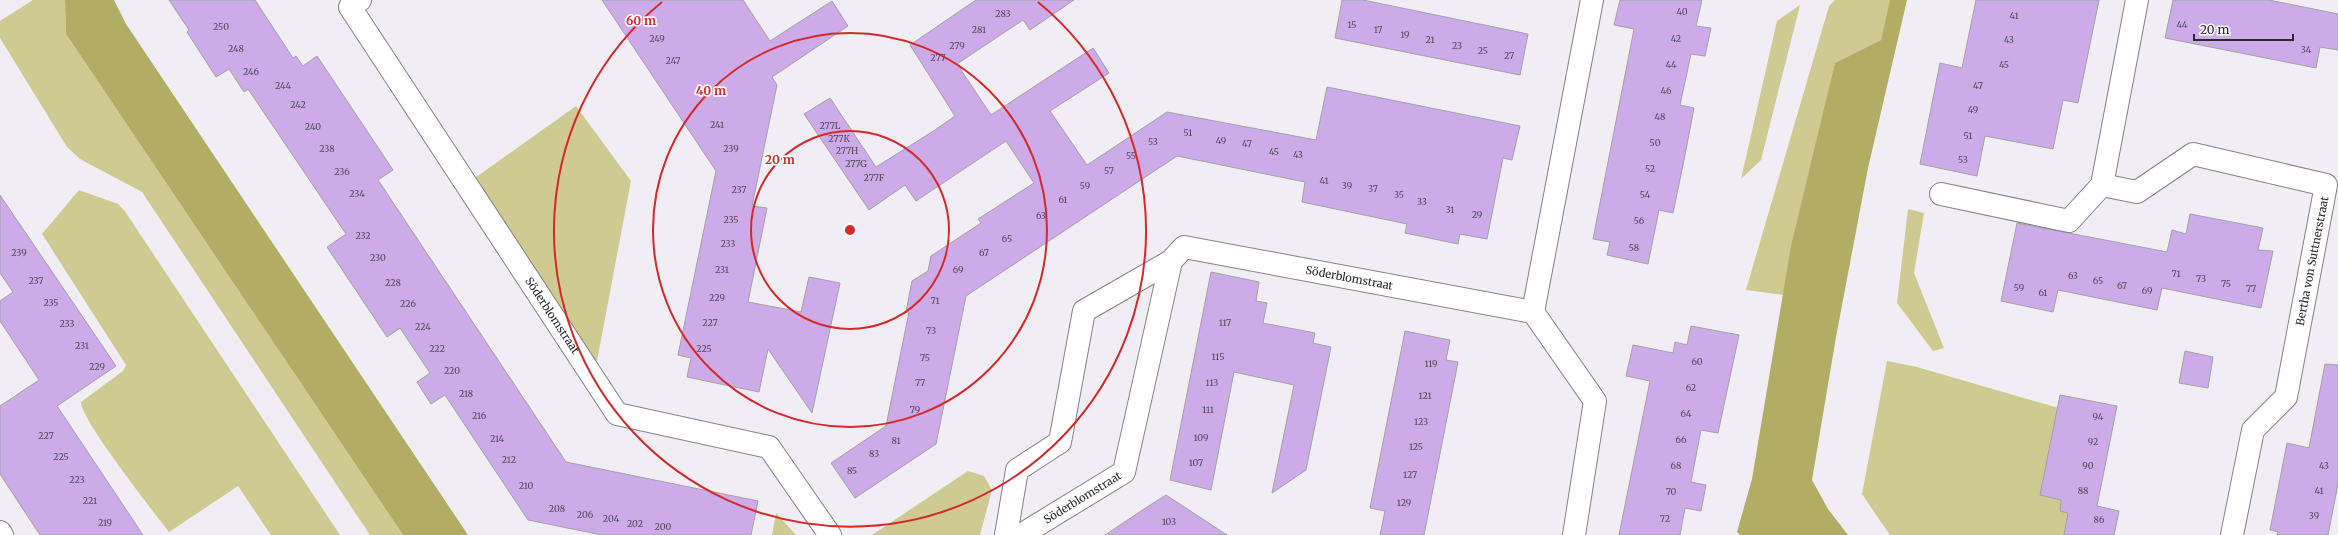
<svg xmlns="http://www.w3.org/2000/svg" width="2338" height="535" viewBox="0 0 2338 535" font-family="Merriweather,serif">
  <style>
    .green { fill: #ceca91 }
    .water { fill: #b2ac65 }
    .building { fill: #cdabe8; stroke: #a4a0a7 }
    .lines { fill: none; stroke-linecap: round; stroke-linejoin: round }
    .minor-casing { stroke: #848087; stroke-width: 24 }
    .minor { stroke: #fff; stroke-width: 22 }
    .ring { fill: none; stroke: #d62828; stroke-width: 2 }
    .labels { text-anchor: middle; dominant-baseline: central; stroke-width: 3.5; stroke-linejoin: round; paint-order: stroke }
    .number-label { font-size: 9px; fill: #534a5a }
    .street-label { font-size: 11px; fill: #2a292b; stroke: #fdfbfe }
    .centre { fill: #d62828; stroke: #fdfbfe; stroke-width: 2 }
    .ring-label { font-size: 12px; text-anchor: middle; font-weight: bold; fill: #d62828; stroke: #fdfbfe; stroke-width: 3.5; stroke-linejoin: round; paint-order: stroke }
  </style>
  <rect width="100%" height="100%" fill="#f1edf4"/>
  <g class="green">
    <polygon points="33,0 65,0 66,34 403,535 370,535 142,192 80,159 67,147 0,38 0,21"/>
    <polygon points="1835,0 1891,0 1881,40 1835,63 1783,295 1746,290 1829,6"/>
    <polygon points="1800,5 1761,160 1741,179 1777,21"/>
    <polygon points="576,106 631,181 597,361 590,355 472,180"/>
    <path d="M79,190L118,204L124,210L340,535H271L238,486L169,532C155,514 79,417 81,402L123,371L126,365L42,234Z"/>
    <polygon points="1908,209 1924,213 1914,273 1944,348 1933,351 1897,303"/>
    <polygon points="1887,361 1917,367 2062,409 2073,501 2066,535 1890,535 1862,494"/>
    <polygon points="968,471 984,476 992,490 980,535 872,535"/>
    <polygon points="776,513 796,535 772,535"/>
  </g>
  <g class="water">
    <polygon points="65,0 114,0 126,24 468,535 403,535 66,34"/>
    <polygon points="1890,0 1907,0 1868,168 1836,337 1812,480 1828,509 1848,535 1740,535 1737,532 1752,479 1791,246 1835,63 1881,40"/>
  </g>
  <g class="building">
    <polygon points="169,0 255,0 293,58 296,56 303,66 317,56 393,170 378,180 566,462 758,501 751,535 602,535 528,520 445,395 431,404 417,382 430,373 400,328 387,337 327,247 346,234 248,89 244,92 229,69 216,77 187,32 189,30"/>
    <polygon points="602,0 743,0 770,41 832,1 848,26 772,77 777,85 752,206 767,208 748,302 801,312 809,277 840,283 812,413 768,349 759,392 687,377 691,358 678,355 716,171"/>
    <polygon points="976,0 1074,0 1030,30 1023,20 957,64 991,115 1093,48 1109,73 1050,111 1087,165 1167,112 1316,140 1327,87 1520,126 1512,160 1503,158 1487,239 1460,234 1458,244 1405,233 1407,224 1302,202 1305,182 1177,156 966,296 936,444 855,498 831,463 886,426 909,312 906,312 912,281 928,271 931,256 981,223 978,219 1034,183 1006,141 916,201 905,185 869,210 804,114 830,98 876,167 935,130 955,116 910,45"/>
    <polygon points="1342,0 1363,0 1528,34 1520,75 1335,38"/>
    <polygon points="1620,0 1702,0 1696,26 1711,28 1705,56 1691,54 1680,105 1694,108 1684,160 1673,213 1659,210 1648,264 1607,255 1610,242 1593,239 1634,29 1614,25"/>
    <polygon points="1976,0 2099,0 2078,103 2063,100 2053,149 1985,136 1977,176 1920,164 1940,63 1962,68"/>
    <polygon points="2173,0 2269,0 2338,14 2338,50 2320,47 2316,68 2165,38"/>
    <polygon points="0,195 116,366 57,406 143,535 40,535 0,474 0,406 39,380 0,321 0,301 13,292 0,273"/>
    <polygon points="2190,214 2263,228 2258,250 2273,251 2261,308 2162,288 2157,310 2058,290 2053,312 2001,301 2017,223 2167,252 2172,230 2186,234"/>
    <polygon points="1211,272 1259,282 1256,301 1267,303 1263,323 1315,333 1313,343 1331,347 1306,470 1272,493 1294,385 1234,372 1211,490 1170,480"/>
    <polygon points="1691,326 1739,335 1718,433 1701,430 1691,482 1706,485 1701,511 1685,508 1680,535 1619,535 1650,381 1626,376 1633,345 1673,353 1675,342 1687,345"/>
    <polygon points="1405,331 1450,340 1446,360 1458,362 1424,535 1380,535 1385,511 1370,508"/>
    <polygon points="2185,351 2213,357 2208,388 2179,383"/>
    <polygon points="2325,364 2338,365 2338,484 2328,535 2277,535 2278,532 2270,530 2287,443 2309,448"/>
    <polygon points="2060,395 2117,406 2097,506 2119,511 2114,535 2064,535 2068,513 2060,511 2061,500 2040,495"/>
    <polygon points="1166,495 1227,535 1105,535 1144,509"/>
  </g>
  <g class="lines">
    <g class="minor-casing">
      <g id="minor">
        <path id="s1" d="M360,0L350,7L617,414L769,447L830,535"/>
        <polyline points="2102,185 2137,192 2193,154 2326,185 2286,397 2253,430 2232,535"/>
        <polyline points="1941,194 2069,221 2102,185 2137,0"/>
        <polyline points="1533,312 1592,0"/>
        <polyline points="0,532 2,535"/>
        <path id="s2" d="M1006,535L1017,470L1060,442L1084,311L1171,261L1184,247L1533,312L1595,401L1574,535"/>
        <path id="s3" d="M1021,535L1124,472L1171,261"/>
      </g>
    </g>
    <use href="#minor" class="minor"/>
  </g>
  <g class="ring">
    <circle cx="850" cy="230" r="99"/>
    <circle cx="850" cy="230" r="197"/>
    <path d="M1038 2A296 296 0 1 1 662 2"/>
  </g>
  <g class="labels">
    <g class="number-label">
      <text x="1682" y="11">40</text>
      <text x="1003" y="13">283</text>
      <text x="2014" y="15">41</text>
      <text x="1352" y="24">15</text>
      <text x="2182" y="24">44</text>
      <text x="221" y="26">250</text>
      <text x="979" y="29">281</text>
      <text x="1378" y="29">17</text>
      <text x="1405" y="34">19</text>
      <text x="657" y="38">249</text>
      <text x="1676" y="38">42</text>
      <text x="1430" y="39">21</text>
      <text x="2009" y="39">43</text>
      <text x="957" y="45">279</text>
      <text x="1457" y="45">23</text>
      <text x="236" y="48">248</text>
      <text x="2306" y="49">34</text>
      <text x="1483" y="50">25</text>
      <text x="1509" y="55">27</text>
      <text x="938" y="57">277</text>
      <text x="673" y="60">247</text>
      <text x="1671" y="64">44</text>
      <text x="2004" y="64">45</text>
      <text x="251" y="71">246</text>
      <text x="283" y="85">244</text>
      <text x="1978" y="85">47</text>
      <text x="1666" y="90">46</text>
      <text x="298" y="104">242</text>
      <text x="1973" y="109">49</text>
      <text x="1660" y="116">48</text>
      <text x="717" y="124">241</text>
      <text x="830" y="125">277L</text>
      <text x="313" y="126">240</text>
      <text x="1188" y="132">51</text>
      <text x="1968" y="135">51</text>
      <text x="839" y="138">277K</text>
      <text x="1221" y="140">49</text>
      <text x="1153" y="141">53</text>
      <text x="1655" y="142">50</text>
      <text x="1247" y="143">47</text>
      <text x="327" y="148">238</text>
      <text x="731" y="148">239</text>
      <text x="847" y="150">277H</text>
      <text x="1274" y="151">45</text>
      <text x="1298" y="154">43</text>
      <text x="1131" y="155">55</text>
      <text x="1963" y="159">53</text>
      <text x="856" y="163">277G</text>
      <text x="1650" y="168">52</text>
      <text x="1109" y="170">57</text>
      <text x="342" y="171">236</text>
      <text x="874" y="177">277F</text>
      <text x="1324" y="180">41</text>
      <text x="1085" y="185">59</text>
      <text x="1347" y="185">39</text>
      <text x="1373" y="188">37</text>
      <text x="739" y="189">237</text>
      <text x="357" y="193">234</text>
      <text x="1399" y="194">35</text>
      <text x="1645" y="194">54</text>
      <text x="1063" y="199">61</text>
      <text x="1422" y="201">33</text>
      <text x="1450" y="209">31</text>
      <text x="1477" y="214">29</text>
      <text x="1041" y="215">63</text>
      <text x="731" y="219">235</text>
      <text x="1639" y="220">56</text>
      <text x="363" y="235">232</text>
      <text x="1007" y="238">65</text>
      <text x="728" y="243">233</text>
      <text x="1634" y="247">58</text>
      <text x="19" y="252">239</text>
      <text x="984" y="252">67</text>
      <text x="378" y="257">230</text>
      <text x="722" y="269">231</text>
      <text x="958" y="269">69</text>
      <text x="2176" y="273">71</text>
      <text x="2073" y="275">63</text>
      <text x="2201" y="278">73</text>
      <text x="36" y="280">237</text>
      <text x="2098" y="280">65</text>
      <text x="393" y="282">228</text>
      <text x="2226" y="283">75</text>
      <text x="2122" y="285">67</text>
      <text x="2019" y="287">59</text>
      <text x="2251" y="288">77</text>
      <text x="2147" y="290">69</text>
      <text x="2043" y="292">61</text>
      <text x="717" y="297">229</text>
      <text x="935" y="300">71</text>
      <text x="51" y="302">235</text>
      <text x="408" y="303">226</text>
      <text x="710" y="322">227</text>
      <text x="1225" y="322">117</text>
      <text x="67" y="323">233</text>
      <text x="423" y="326">224</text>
      <text x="931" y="330">73</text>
      <text x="82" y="345">231</text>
      <text x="437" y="348">222</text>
      <text x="704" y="348">225</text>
      <text x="1218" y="356">115</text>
      <text x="925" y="357">75</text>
      <text x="1697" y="361">60</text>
      <text x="1431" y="363">119</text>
      <text x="97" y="366">229</text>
      <text x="452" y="370">220</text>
      <text x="920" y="382">77</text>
      <text x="1212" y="382">113</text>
      <text x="1691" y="387">62</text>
      <text x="466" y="393">218</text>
      <text x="1425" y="395">121</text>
      <text x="915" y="409">79</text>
      <text x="1208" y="409">111</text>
      <text x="1686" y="413">64</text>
      <text x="479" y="415">216</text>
      <text x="2098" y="416">94</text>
      <text x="1421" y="421">123</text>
      <text x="46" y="435">227</text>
      <text x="1201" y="437">109</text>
      <text x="497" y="438">214</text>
      <text x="1681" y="439">66</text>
      <text x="896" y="440">81</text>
      <text x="2093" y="441">92</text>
      <text x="1416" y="446">125</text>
      <text x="874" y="453">83</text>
      <text x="61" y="456">225</text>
      <text x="509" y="459">212</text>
      <text x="1196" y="462">107</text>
      <text x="1676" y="465">68</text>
      <text x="2088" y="465">90</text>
      <text x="2324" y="465">43</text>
      <text x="852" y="470">85</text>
      <text x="1410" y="474">127</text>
      <text x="77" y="479">223</text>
      <text x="526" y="485">210</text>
      <text x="2083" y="490">88</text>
      <text x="2319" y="490">41</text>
      <text x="1671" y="491">70</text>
      <text x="90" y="500">221</text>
      <text x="1404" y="502">129</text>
      <text x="557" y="508">208</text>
      <text x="585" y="514">206</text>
      <text x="2314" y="515">39</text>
      <text x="611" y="518">204</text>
      <text x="1665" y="518">72</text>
      <text x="2099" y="519">86</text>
      <text x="1169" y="521">103</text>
      <text x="105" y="522">219</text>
      <text x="635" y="523">202</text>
      <text x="663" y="526">200</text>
    </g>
    <g class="street-label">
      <text transform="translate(2312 261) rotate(-79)">Bertha von Suttnerstraat</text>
      <text stroke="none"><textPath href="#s2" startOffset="538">Söderblomstraat</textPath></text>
      <text stroke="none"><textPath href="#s1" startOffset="381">Söderblomstraat</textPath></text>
      <text stroke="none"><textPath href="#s3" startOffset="72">Söderblomstraat</textPath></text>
    </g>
  </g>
  <circle cx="850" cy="230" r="6" class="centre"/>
  <g class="ring-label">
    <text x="641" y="25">60 m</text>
    <text x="711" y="95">40 m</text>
    <text x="780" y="164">20 m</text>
  </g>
  <path d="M2194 34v6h99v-6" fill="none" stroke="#2a292b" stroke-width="2"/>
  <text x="2200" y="34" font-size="12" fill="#2a292b" stroke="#fdfbfe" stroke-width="3" paint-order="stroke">20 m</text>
</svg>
